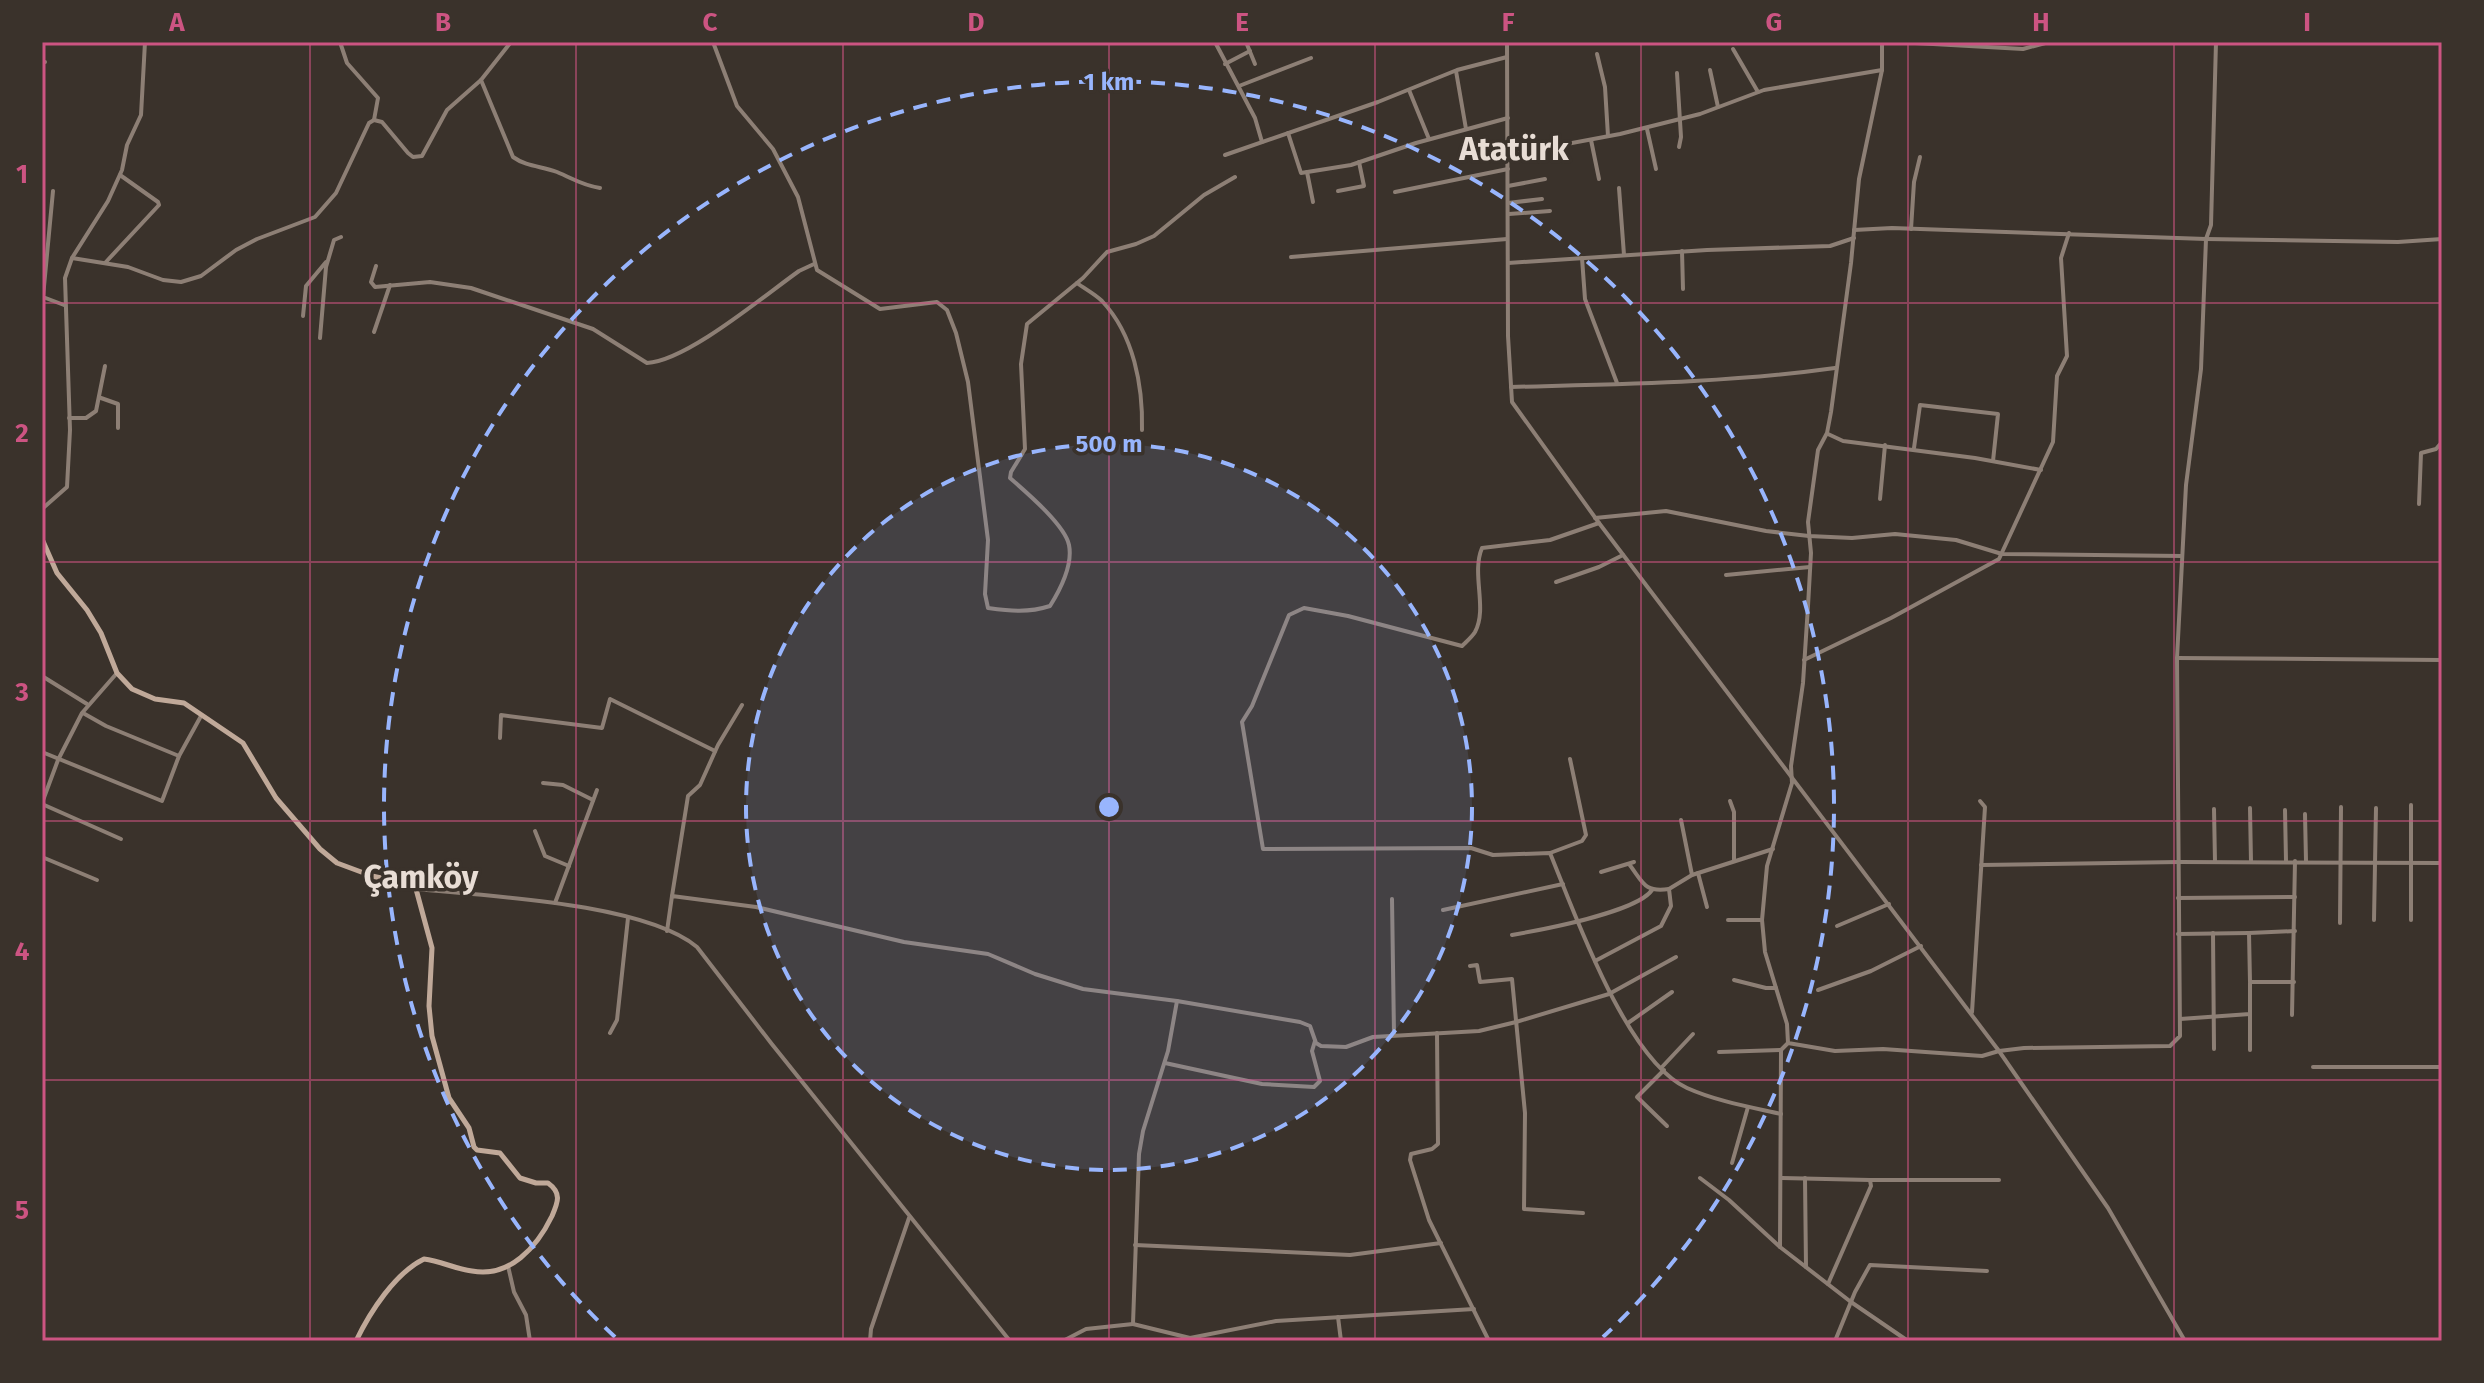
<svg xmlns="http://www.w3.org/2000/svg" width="2484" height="1383" viewBox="0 0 2484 1383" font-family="'Fira Sans',sans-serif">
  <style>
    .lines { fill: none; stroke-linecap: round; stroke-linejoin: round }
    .street { stroke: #8d7f75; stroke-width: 4 }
    .secondary { stroke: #c0a999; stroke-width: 5 }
    .grid { fill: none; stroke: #cc5482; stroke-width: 2; stroke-opacity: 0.55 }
    .ring { fill: none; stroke: #98b5fd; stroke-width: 4; stroke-dasharray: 14 10 }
    .labels { text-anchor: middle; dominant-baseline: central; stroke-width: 7; stroke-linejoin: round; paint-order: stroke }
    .district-label { font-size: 32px; font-weight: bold; fill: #e8ddd5; stroke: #3a322b }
    .centre { fill: #98b5fd; stroke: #3a322b; stroke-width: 4 }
    .ring-label { font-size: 24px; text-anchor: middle; font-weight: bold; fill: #98b5fd; stroke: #3a322b; stroke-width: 7; stroke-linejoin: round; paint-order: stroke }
    .neatline { fill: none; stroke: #cc5482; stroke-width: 3 }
    .grid-label { font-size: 26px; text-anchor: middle; font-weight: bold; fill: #cc5482 }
  </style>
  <rect width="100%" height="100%" fill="#3a322b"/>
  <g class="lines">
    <g class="street">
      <polyline points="340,42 347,63 378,98 374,120"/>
      <path d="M511,42L481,80L513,157C527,167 541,166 557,172C574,179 581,185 600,188"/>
      <path d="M713,42L737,106L773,149L798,197L817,270L880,309L937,302L947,310L956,333L968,382L988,540L985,594L988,608C1011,611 1028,613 1050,606C1060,590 1073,565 1069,545C1065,525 1026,492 1010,478L1011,472L1025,449L1021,364L1027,324L1083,278L1107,252L1136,244L1154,236L1204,195L1235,177"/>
      <polyline points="1215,42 1255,118 1262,142"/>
      <polyline points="1246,42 1255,64"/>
      <polyline points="1507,42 1508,336 1512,402 1599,523 1999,1051 2108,1208 2185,1341"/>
      <polyline points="1882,42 1882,70 1859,179 1851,263 1831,412 1827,433 1818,450 1808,522 1811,553 1808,606 1803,683 1791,766 1792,783 1767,866 1762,920 1765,952 1787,1024 1788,1043 1835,1051 1883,1049 1982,1056 1999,1051 2024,1048 2170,1046 2180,1036 2177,658 2186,485 2201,369 2206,239 2211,225 2216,42"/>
      <polyline points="1897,42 2023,49 2049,42"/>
      <polyline points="1733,49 1758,92"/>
      <polyline points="1597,54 1605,87 1608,136"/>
      <polyline points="42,62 45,62"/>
      <polyline points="1225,64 1250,51"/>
      <polyline points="1710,70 1718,107"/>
      <polyline points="1456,71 1466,129"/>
      <polyline points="1677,73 1681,137 1679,147"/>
      <polyline points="1239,86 1311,58"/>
      <polyline points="1409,90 1429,139"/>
      <polyline points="1647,129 1656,169"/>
      <polyline points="1288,133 1301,173 1351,165 1416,143 1508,118"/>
      <polyline points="1591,140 1599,179"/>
      <polyline points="1225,155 1378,102 1457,70 1507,57"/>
      <polyline points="1508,155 1620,134 1700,114 1764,90 1882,70"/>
      <polyline points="1307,172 1313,202"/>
      <polyline points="1508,186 1545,179"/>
      <polyline points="1619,188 1624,255"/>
      <polyline points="53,191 43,297 64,305"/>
      <polyline points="1338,191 1364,186 1359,162"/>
      <polyline points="1395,192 1508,169"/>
      <polyline points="1508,203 1542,199"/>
      <polyline points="1509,214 1550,211"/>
      <polyline points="1911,229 1914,182 1920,157"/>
      <polyline points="1854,230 1892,228 2206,239 2398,242 2442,239"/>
      <polyline points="1682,251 1683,289"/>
      <polyline points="1291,257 1507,239"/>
      <polyline points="72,258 128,267 163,280 181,282 201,276 236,250 257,239 315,217 336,193 369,123 374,120 382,122 408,153 413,157 422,156 447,110 481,80"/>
      <polyline points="1582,258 1585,299 1617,383"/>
      <polyline points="105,263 159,205 158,202 120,175"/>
      <polyline points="1508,263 1707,250 1830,246 1854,238"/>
      <path d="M376,266L371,282L375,287L430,282L471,288L593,329L647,363C687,361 765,295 799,271L814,264"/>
      <path d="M1077,283C1085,289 1095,294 1102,301C1134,335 1143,386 1142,430"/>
      <polyline points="303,316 306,286 326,262"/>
      <polyline points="374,332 390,285"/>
      <polyline points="320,338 326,267 334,240 341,237"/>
      <path d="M1511,387C1619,384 1728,383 1835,368"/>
      <polyline points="101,398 118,404 118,428"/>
      <polyline points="69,418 86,418 96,411 105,366"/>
      <polyline points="1828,434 1843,441 1975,458 2041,470"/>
      <polyline points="1914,448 1920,405 1998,414 1993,461"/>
      <polyline points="1880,499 1885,445"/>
      <polyline points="2419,504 2421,453 2436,449 2442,442"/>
      <polyline points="42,509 67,487 70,430 65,278 72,258 108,201 122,170 127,145 141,115 145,42"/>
      <polyline points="1595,518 1666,511 1766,531 1809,536 1852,538 1895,534 1956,540 2002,554 2182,556"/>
      <path d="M1599,523L1550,540L1482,548C1471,574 1488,608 1475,632C1472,637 1466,642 1462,646L1348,616L1304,608L1289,615L1252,706L1242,722L1263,849L1471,848L1493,855L1550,853C1575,914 1626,1060 1687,1088C1716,1101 1750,1107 1781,1114"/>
      <polyline points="1726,575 1810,567"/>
      <polyline points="1556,582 1599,567 1623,555"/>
      <polyline points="2177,658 2442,660"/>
      <polyline points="1804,660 1891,618 1999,559 2053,442 2057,376 2067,356 2061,258 2069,233"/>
      <polyline points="42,676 87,704"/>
      <polyline points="83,713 106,726 179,756"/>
      <polyline points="500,738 501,715 602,728 610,699 715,751"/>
      <polyline points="42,752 162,801 179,756 201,716"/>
      <polyline points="543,783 563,785 593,800"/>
      <polyline points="1730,801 1734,812 1734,861"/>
      <polyline points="42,803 58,760 82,713 117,673"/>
      <polyline points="42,804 121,839"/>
      <polyline points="2250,808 2251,862"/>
      <polyline points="2214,809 2215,862"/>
      <polyline points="2285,810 2286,861"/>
      <polyline points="2305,814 2306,861"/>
      <polyline points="1681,820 1692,875"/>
      <polyline points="535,831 545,856 569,866"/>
      <polyline points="1550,853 1582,841 1586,835 1570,759"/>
      <polyline points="42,857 97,880"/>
      <path d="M1629,864C1643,882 1644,893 1669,889"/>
      <polyline points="1981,865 2179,862 2442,863"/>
      <polyline points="1601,872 1634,862"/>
      <polyline points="1698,873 1707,907"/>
      <path d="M416,889C486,896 644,903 697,947L771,1043L1010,1341"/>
      <polyline points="672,896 688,796 700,785 718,745 742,705"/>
      <polyline points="2178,898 2295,897"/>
      <polyline points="1392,899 1394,1034"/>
      <polyline points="555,903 597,790"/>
      <polyline points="1443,910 1563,884"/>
      <polyline points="1728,920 1762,920"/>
      <polyline points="2374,920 2376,808"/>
      <polyline points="2411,920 2411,805"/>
      <polyline points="2340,923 2341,807"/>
      <polyline points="1837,926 1889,904"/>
      <polyline points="667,931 672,896 756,907 904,942 988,954 1035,974 1083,989 1177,1001 1300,1022 1310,1026 1316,1043 1321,1046 1346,1047 1373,1037 1479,1031 1516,1022 1609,994 1676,957"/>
      <polyline points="2213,933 2214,1049"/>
      <polyline points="2178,934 2249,933"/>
      <path d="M1512,935C1540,930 1637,912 1652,890"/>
      <polyline points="1595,961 1661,926 1671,906 1669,889 1692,875 1773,849"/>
      <polyline points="1470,966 1477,965 1480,982 1512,979 1525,1113 1524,1209 1583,1213"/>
      <polyline points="1734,980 1766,988 1776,988"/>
      <polyline points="2294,982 2250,982 2249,933 2295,931"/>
      <polyline points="1818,990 1871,971 1921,946"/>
      <polyline points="1972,1012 1985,807 1980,801"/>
      <polyline points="2250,1014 2250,1050"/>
      <polyline points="2292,1015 2295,861"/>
      <polyline points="2180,1019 2250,1014 2250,983"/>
      <polyline points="1628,1023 1672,992"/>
      <polyline points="610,1033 617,1020 628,918"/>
      <polyline points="1437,1033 1438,1144 1432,1149 1411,1154 1410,1160 1429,1220 1489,1341"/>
      <polyline points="1788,1043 1781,1050 1780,1247 1851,1302 1908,1341"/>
      <polyline points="1719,1052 1780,1050"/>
      <polyline points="1165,1063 1262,1084 1314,1087 1320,1081 1312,1051 1315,1041"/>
      <polyline points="1662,1067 1693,1034"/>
      <polyline points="2313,1067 2442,1067"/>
      <polyline points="1664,1070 1637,1097 1667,1126"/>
      <polyline points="1732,1163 1748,1107"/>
      <polyline points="1700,1178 1729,1200 1780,1247"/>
      <polyline points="1782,1178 1870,1180 1871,1186 1828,1284"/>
      <polyline points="1805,1178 1806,1267"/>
      <polyline points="1870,1180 1999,1180"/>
      <polyline points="1135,1245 1350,1255 1441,1243"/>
      <polyline points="508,1266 514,1292 526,1315 530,1341"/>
      <polyline points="1338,1317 1341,1341"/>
      <polyline points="1133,1324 1190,1338 1276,1321 1474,1309"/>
      <polyline points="870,1341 871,1329 909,1218"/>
      <polyline points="1063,1341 1086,1329 1133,1324 1139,1154 1143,1131 1168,1051 1177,1001"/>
      <polyline points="1835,1341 1855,1292 1870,1265 1987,1271"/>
    </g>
    <path class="secondary" d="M42,539L57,573L87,610L101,633L117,673L132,689L155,699L184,703L243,743L276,798L320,849L337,863L372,876L409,884L416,889L432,948L429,1006L432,1036L449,1098L469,1128L474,1147L477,1150L500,1153L520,1178L536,1183H548C562,1193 558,1202 552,1216C537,1247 510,1278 472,1271C455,1269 441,1261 424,1259C395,1273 370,1312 356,1341"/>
  </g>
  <path class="grid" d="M310,42V1341M576,42V1341M843,42V1341M1109,42V1341M1375,42V1341M1641,42V1341M1908,42V1341M2174,42V1341M42,303H2442M42,562H2442M42,821H2442M42,1080H2442"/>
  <circle cx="1109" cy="807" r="363" fill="#98b5fd" fill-opacity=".12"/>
  <g class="ring">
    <circle cx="1109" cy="807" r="363"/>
    <path d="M615 1337A725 725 0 1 1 1603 1337"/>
  </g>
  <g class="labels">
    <g class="district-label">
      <text x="1514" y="149">Atatürk</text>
      <text x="421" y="877">Çamköy</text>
    </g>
  </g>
  <circle cx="1109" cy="807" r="12" class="centre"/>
  <g class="ring-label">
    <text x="1109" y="90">1 km</text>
    <text x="1109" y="452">500 m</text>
  </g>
  <rect width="2484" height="1383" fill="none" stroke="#3a322b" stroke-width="88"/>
  <rect x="44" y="44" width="2396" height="1295" class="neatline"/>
  <g class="grid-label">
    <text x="177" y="31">A</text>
    <text x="443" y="31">B</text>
    <text x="710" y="31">C</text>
    <text x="976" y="31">D</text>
    <text x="1242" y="31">E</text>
    <text x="1508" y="31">F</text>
    <text x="1774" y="31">G</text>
    <text x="2041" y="31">H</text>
    <text x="2307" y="31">I</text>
    <text x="22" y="183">1</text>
    <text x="22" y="442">2</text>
    <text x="22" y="701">3</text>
    <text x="22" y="960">4</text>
    <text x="22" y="1219">5</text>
  </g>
</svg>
